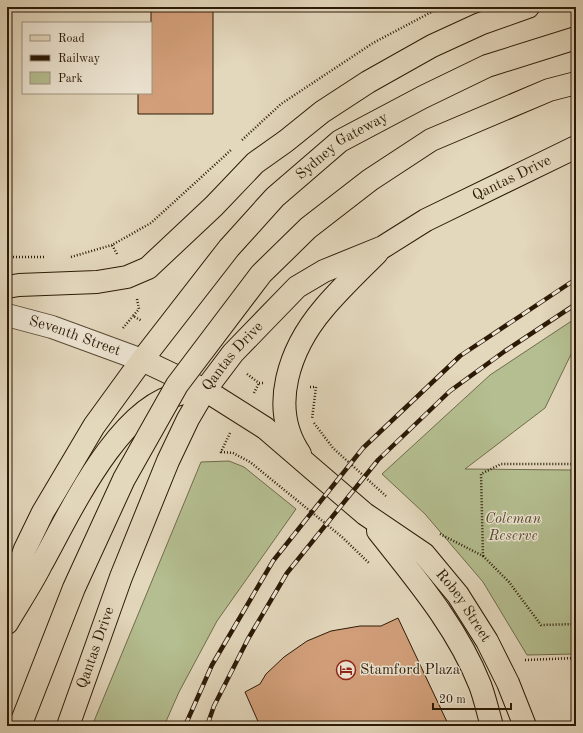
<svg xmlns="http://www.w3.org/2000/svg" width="583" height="733" viewBox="0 0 583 733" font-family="'Old Standard TT',serif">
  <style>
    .green { fill: #b4be90; stroke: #706c4b }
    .building { fill: #d29f7a; stroke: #2c1a06 }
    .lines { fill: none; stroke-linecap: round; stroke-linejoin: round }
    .tertiary-casing { stroke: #5a4934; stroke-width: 24 }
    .primary-casing { stroke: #2c1a06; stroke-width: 24 }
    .trunk-casing { stroke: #2c1a06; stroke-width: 24 }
    .path { stroke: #2c1a06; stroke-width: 2.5; stroke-dasharray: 1 2; stroke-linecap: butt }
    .tertiary { stroke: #ede5d3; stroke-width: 22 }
    .primary { stroke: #e3d7bc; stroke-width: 22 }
    .trunk { stroke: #e3d7bc; stroke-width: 22 }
    .rail-casing { stroke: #2c1a06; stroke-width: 4.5 }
    .rail { stroke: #ede5d3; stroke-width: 3; stroke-dasharray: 9; stroke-linecap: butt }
    .trunk-bridge-casing { stroke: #2c1a06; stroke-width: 24; stroke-linecap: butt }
    .trunk-bridge { stroke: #e3d7bc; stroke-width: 22 }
    .labels { text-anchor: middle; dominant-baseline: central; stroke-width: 3; stroke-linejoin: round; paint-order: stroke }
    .street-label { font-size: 15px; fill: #2c1a06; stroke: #ede5d3 }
    .park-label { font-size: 15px; font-style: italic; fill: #554b2f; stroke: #ede5d3 }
    .poi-label { font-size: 15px; fill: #2c1a06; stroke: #ede5d3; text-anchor: start }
  </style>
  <rect width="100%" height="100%" fill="#e3d7bc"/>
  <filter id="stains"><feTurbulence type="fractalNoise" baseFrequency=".005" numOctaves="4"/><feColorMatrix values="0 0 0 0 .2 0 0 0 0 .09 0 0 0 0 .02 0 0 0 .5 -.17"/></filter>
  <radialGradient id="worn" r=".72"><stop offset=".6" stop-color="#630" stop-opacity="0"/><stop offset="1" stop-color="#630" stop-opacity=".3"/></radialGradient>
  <g class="green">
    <polygon points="576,318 576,344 545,408 465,469 571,470 574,654 527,655 483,582 425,514 382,474 490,375"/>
    <polygon points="229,461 244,467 296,509 217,621 179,692 164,726 92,726 201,462"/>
  </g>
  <g class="building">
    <polygon points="151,7 213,7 213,114 138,114 138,93 151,93"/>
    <polygon points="398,618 449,726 260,726 245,692 260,684 266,674 284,657 307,641 331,631 360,626 381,626"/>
  </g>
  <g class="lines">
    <g class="tertiary-casing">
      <g id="tertiary">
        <path id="s1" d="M7,315L52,327L142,360"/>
      </g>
    </g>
    <g class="primary-casing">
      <g id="primary">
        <path id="s2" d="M142,360L205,390L265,428L365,514L424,554L458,595L487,641L508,683L525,726"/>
        <path d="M300,454C268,407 290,348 324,308C340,289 359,271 377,253"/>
        <path d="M378,531C416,579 457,627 480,685C485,698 488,713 492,726"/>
        <path id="s3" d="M7,600L25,549L43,512L94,426L142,360L229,248L275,197L340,141L423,97L487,66L576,38"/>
        <path d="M7,623C18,604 31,585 41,565C69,515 118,406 180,394"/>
        <path id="s4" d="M68,726L121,577L168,461L188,419L205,390L233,353L297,287L324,271L383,247L426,220L576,147"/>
      </g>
    </g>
    <g class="trunk-casing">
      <polyline id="trunk" points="7,287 19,285 97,282 127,277 148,268 214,206 255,163 286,141 322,112 368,82 432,46 480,24 528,7"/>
    </g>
    <g class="path">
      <polyline points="242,140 281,104 373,43 441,7"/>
      <polyline points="117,254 112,245 151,223 231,150"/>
      <polyline points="7,257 44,257"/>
      <polyline points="71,257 112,245"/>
      <polyline points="137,299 139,309 133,316 142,321"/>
      <polyline points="123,328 133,316"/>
      <polyline points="247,374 259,383 263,383"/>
      <polyline points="310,387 316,387 312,419"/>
      <polyline points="254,393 259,383"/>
      <polyline points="314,423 333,448 386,496"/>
      <polyline points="230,433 221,452 233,453 250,462 342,537 370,564"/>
      <polyline points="440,534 483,556 481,474 501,464 576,464"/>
      <polyline points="483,556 509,582 541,625 576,624"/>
      <polyline points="525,660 576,658"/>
    </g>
    <use href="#tertiary" class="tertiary"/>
    <use href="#primary" class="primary"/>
    <use href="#trunk" class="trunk"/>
    <g class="rail-casing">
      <g id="rail">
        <polyline points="185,726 212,665 273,561 363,448 460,356 576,279"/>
        <polyline points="207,726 214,706 248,639 287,573 378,460 450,391 505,351 576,304"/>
      </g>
    </g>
    <use href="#rail" class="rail"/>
    <g class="trunk-bridge-casing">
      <polyline id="trunk-bridge" points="20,726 74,588 124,479 177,385 261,274 308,228 370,180 431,140 549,90 576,83"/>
    </g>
    <use href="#trunk-bridge" class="trunk-bridge"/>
  </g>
  <defs>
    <g id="hotel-ring" transform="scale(1)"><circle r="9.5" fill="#ede5d3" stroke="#8f2418" stroke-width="1.5"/><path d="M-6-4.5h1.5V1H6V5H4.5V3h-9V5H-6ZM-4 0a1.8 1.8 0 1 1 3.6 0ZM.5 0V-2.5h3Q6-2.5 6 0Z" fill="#8f2418"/></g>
  </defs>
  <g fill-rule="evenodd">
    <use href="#hotel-ring" x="346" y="670"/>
  </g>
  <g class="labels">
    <g class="street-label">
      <text stroke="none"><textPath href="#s3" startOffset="572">Sydney Gateway</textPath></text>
      <text stroke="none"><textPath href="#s4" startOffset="743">Qantas Drive</textPath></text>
      <text stroke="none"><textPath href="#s1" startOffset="71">Seventh Street</textPath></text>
      <text stroke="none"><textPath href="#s4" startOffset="407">Qantas Drive</textPath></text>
      <text stroke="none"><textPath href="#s2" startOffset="409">Robey Street</textPath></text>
      <text stroke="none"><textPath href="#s4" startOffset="83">Qantas Drive</textPath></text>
    </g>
    <g class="park-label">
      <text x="513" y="519">Coleman<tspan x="513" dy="17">Reserve</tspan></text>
    </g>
    <g class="poi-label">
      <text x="360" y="670">Stamford Plaza</text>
    </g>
  </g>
  <rect width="583" height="733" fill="none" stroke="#e3d7bc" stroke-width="24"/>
  <rect x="8" y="8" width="567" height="717" fill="none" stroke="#2c1a06" stroke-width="2"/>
  <rect x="12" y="12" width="559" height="709" fill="none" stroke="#2c1a06"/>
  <rect x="22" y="22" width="130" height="72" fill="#ede5d3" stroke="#a09481"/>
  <rect x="30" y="35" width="20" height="6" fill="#e3d7bc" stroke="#a09481"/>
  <text x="58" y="42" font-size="12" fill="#2c1a06">Road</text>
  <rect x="30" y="55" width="20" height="6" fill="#2c1a06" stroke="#a09481"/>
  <text x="58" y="62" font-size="12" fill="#2c1a06">Railway</text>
  <rect x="30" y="72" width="20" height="12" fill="#b4be90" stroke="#a09481"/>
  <text x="58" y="82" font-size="12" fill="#2c1a06">Park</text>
  <path d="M433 703v6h78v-6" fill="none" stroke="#2c1a06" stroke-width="2"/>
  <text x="439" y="703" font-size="12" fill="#2c1a06" stroke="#ede5d3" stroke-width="3" paint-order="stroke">20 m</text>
  <rect width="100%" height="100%" filter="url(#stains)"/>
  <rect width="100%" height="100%" fill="url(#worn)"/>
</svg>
